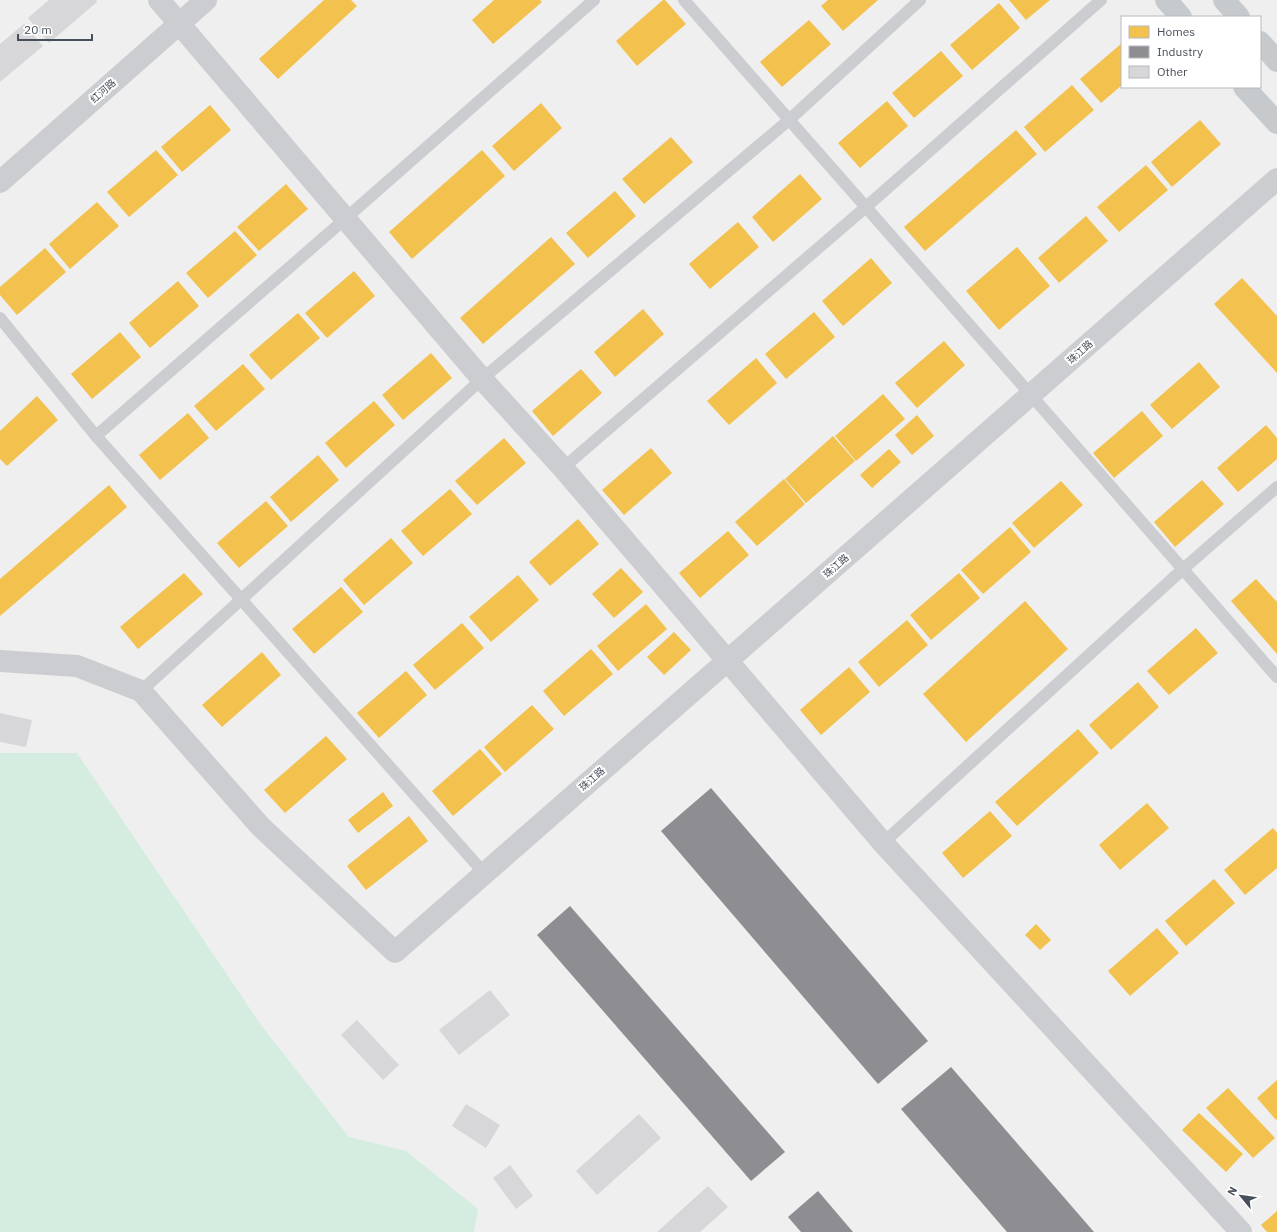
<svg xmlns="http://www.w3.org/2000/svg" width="1277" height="1232" viewBox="0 0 1277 1232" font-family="'IBM Plex Sans','Noto Sans SC',sans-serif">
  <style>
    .green { fill: #d4ede0 }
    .homes { fill: #f2c14e }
    .industry { fill: #8d8d92 }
    .building { fill: #d7d7d9 }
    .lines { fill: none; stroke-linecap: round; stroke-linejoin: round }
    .service { stroke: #cbcdd0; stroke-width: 12 }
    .minor { stroke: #cbcdd0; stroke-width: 22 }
    .tertiary { stroke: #cbcdd0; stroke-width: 22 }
    .primary { stroke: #c7cacd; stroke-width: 22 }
    .labels { text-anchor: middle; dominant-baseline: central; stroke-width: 4; stroke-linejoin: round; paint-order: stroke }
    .street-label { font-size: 10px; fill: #47505a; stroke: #fff }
  </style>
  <rect width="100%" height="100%" fill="#f0efef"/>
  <polygon class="green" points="0,753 77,753 261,1025 349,1137 406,1151 478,1209 474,1232 0,1232"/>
  <g class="homes">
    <polygon points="324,0 351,0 357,6 278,79 259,59"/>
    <polygon points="494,0 540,0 542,2 493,44 472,20"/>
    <polygon points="663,0 665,0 686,24 637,66 616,41"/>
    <polygon points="828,0 878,0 843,31 821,6"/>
    <polygon points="1009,0 1050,0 1026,20"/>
    <polygon points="999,3 1020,28 972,70 950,45"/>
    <polygon points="809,20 831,44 782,87 760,62"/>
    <polygon points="1122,43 1122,85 1101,103 1080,79"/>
    <polygon points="941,51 963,76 914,118 892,93"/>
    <polygon points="1072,85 1094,110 1045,152 1024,127"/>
    <polygon points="887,101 908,126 860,168 838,143"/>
    <polygon points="541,103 562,128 514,171 492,146"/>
    <polygon points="210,105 231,130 182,172 161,147"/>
    <polygon points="1200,120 1221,144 1172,187 1151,162"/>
    <polygon points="1016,130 1037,154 925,251 904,227"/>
    <polygon points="671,137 693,162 644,204 622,179"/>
    <polygon points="156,150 178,175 129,217 107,192"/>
    <polygon points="482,150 505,176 412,259 389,232"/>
    <polygon points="1146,165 1168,190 1119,232 1097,207"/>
    <polygon points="800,174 822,199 773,242 752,217"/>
    <polygon points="286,184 308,209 259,251 237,227"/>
    <polygon points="615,191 636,216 588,258 566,233"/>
    <polygon points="97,202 119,226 70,269 49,244"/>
    <polygon points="1086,216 1108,241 1059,283 1038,258"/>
    <polygon points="738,222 759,247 710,289 689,264"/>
    <polygon points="235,231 257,255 208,298 186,273"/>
    <polygon points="551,237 575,264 483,344 460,318"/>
    <polygon points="1017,247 1050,286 999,330 966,291"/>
    <polygon points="45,248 66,272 17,315 0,295 0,287"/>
    <polygon points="871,258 892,283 843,326 822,301"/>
    <polygon points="354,271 375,296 327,338 305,313"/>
    <polygon points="1242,278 1277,316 1277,373 1214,304"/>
    <polygon points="178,281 199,306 150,348 129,323"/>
    <polygon points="643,309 664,334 615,377 594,352"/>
    <polygon points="814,312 835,337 786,379 765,354"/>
    <polygon points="298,313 320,338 271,380 249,355"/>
    <polygon points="120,332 141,357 92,399 71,374"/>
    <polygon points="944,341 965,365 917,408 895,383"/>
    <polygon points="431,353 452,378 403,420 382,395"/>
    <polygon points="756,358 777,383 729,425 707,401"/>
    <polygon points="1199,362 1220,387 1172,429 1150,405"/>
    <polygon points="243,364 265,389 216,431 194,406"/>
    <polygon points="581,369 602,393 553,436 532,411"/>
    <polygon points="883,394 905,419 856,461 835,436"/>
    <polygon points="37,396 58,420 7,466 0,459 0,431"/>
    <polygon points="374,401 395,425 346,468 325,443"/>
    <polygon points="1142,411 1163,436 1114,478 1093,453"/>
    <polygon points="188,413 209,438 160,480 139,455"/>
    <polygon points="917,415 934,436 912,455 895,435"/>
    <polygon points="1266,425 1277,438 1277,459 1238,492 1217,468"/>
    <polygon points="833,436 855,461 806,503 785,479"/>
    <polygon points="504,438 526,463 477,505 455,481"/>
    <polygon points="651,448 672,473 624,515 602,490"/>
    <polygon points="889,449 901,462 872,488 860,475"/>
    <polygon points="318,455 339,480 291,522 270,497"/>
    <polygon points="784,479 805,504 757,546 735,522"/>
    <polygon points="1202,480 1224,504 1175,547 1154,522"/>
    <polygon points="1061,481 1083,505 1034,548 1012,523"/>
    <polygon points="109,485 127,507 0,616 0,579"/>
    <polygon points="450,489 472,514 423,556 401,531"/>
    <polygon points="266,501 288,526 239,568 217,543"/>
    <polygon points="578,519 599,544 550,586 529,562"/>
    <polygon points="1010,527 1031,552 983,594 961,570"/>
    <polygon points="728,531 749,555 700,598 679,573"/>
    <polygon points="391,538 413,563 364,605 343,580"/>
    <polygon points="621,568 643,592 614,618 592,594"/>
    <polygon points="184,573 203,594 138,649 120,627"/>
    <polygon points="959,573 980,598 931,640 910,615"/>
    <polygon points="518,575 539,600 491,642 469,617"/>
    <polygon points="1256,579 1277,602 1277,654 1231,601"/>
    <polygon points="341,587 363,612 314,654 292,629"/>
    <polygon points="1025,601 1068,649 966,742 923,694"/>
    <polygon points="646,604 667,629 618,671 597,646"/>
    <polygon points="907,620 928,645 879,687 858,662"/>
    <polygon points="462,623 484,648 435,690 413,665"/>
    <polygon points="1196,628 1218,653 1169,695 1147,671"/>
    <polygon points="674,632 691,650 664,675 647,657"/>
    <polygon points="591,649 613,674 564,716 543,691"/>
    <polygon points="262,652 281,675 222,727 202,705"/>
    <polygon points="849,667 870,692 821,735 800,710"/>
    <polygon points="406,671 427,695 379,738 357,713"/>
    <polygon points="1138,682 1159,707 1111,750 1089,725"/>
    <polygon points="532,705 554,729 505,772 484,747"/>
    <polygon points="1078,729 1099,753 1017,826 995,802"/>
    <polygon points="326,736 347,759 285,813 264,790"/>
    <polygon points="480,749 502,774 453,816 432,791"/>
    <polygon points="383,792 393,806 358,833 348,820"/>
    <polygon points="1147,803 1169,828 1120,870 1099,845"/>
    <polygon points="990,811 1012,836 963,878 942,853"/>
    <polygon points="409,816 428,841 366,890 347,866"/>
    <polygon points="1273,828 1277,833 1277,868 1245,895 1224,870"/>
    <polygon points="1214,879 1235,903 1186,946 1165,921"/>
    <polygon points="1036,924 1051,940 1040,950 1025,935"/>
    <polygon points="1157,928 1179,953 1130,996 1108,971"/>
    <polygon points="1277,1080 1277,1119 1276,1120 1257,1098"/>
    <polygon points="1228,1088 1275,1138 1253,1158 1206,1108"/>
    <polygon points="1199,1113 1243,1154 1226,1172 1182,1130"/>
    <polygon points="1277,1211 1277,1232 1267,1232 1261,1225"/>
  </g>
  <g class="industry">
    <polygon points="711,788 928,1041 878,1084 661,831"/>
    <polygon points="570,906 785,1152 751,1181 537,935"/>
    <polygon points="951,1067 1094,1232 1007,1232 901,1109"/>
    <polygon points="818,1191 853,1232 801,1232 788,1217"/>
  </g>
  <g class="building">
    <polygon points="49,0 96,0 97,2 49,43 28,18"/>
    <polygon points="24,24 43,46 0,82 0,44"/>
    <polygon points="0,713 32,720 26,747 0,742"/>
    <polygon points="490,990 510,1015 459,1055 439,1030"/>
    <polygon points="357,1020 399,1065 383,1080 341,1035"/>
    <polygon points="466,1104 500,1125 486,1148 452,1126"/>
    <polygon points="639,1114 661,1138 597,1195 576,1171"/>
    <polygon points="510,1165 533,1196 516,1209 493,1178"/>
    <polygon points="708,1186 728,1207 700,1232 657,1232"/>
  </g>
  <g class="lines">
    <g class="service">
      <polyline points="684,0 1031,395 1277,677"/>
      <polyline points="0,318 96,436 485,874"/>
      <polyline points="96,436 345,219 594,0"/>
      <polyline points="563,468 866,207 1101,0"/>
      <polyline points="141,691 482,379 789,120 920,0"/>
      <polyline points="883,843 1183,569 1277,487"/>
    </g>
    <polyline class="minor" points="159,0 482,379 563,468 883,843 1241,1232"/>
    <g class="tertiary">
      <polyline points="0,182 206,0"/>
      <polyline points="0,661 77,666 141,691 261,827 395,952 1277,179"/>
    </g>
    <g class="primary">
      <polyline points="1166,0 1181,17"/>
      <polyline points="1224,0 1239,17"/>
      <polyline points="1260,42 1277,61"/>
      <polyline points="1244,87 1277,123"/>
    </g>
  </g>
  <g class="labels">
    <g class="street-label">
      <text transform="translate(103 91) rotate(-41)">红河路</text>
      <text transform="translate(1080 352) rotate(-41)">珠江路</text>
      <text transform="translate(836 566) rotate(-41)">珠江路</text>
      <text transform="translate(592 779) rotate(-41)">珠江路</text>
    </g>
  </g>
  <rect x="1121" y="16" width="140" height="72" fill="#ffffff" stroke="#b5b9bd"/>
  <rect x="1129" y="26" width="20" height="12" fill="#f2c14e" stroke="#b5b9bd"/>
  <text x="1157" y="36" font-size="12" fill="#47505a">Homes</text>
  <rect x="1129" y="46" width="20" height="12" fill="#8d8d92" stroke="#b5b9bd"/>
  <text x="1157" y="56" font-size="12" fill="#47505a">Industry</text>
  <rect x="1129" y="66" width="20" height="12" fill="#d7d7d9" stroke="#b5b9bd"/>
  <text x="1157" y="76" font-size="12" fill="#47505a">Other</text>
  <g transform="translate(1241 1196) rotate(299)" stroke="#ffffff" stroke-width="3" paint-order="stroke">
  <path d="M0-3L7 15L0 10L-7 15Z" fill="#47505a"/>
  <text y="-6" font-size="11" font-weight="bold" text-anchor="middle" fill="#47505a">N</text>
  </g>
  <path d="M18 34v6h74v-6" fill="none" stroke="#47505a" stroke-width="2"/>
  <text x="24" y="34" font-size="12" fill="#47505a" stroke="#ffffff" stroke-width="3" paint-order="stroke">20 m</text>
</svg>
